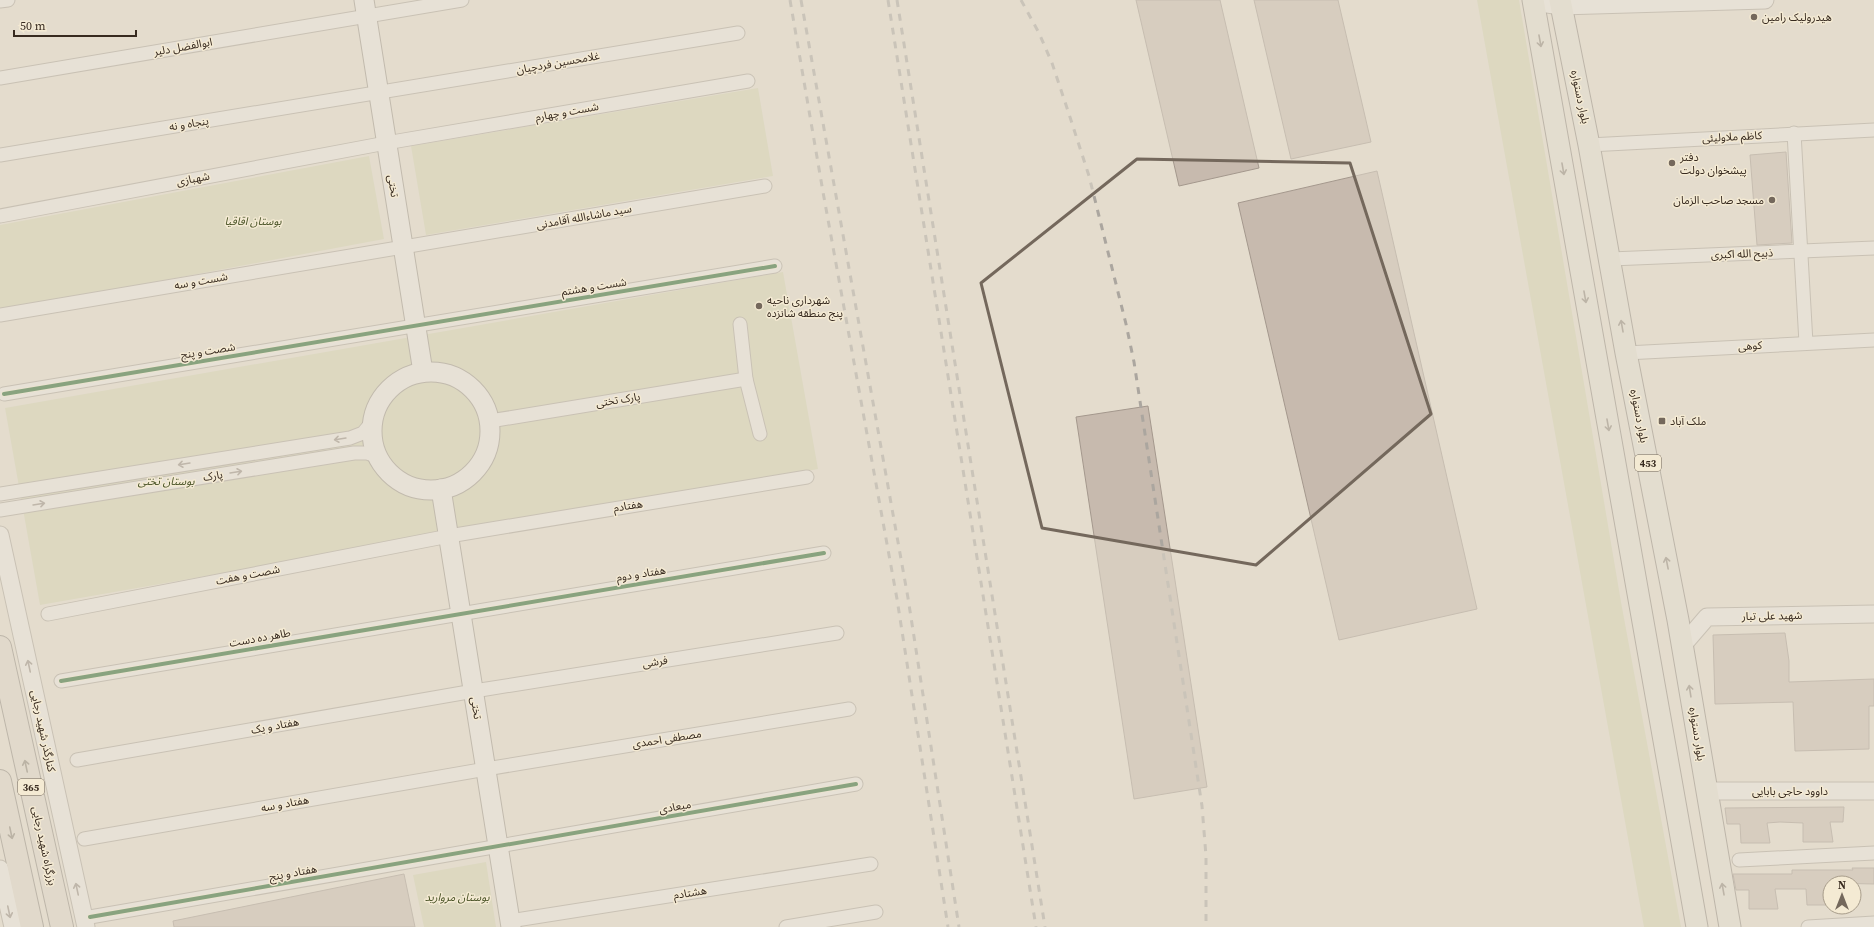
<svg xmlns="http://www.w3.org/2000/svg" width="1874" height="927" viewBox="0 0 1874 927" font-family="'Source Serif 4','Noto Sans Arabic',serif">
  <style>
    .green { fill: #d4d3b0 }
    .building { fill: #c7baae; stroke: #a4988d }
    .lines { fill: none; stroke-linecap: round; stroke-linejoin: round }
    .minor-casing { stroke: #a9a196; stroke-width: 15 }
    .tertiary-casing { stroke: #a9a196; stroke-width: 19 }
    .secondary-casing { stroke: #999186; stroke-width: 21 }
    .primary-casing { stroke: #8f877d; stroke-width: 23 }
    .trunk-casing { stroke: #8f877d; stroke-width: 24 }
    .minor { stroke: #ece7df; stroke-width: 13 }
    .tertiary { stroke: #ece7df; stroke-width: 17 }
    .secondary { stroke: #ece7df; stroke-width: 19 }
    .primary { stroke: #e3ddd0; stroke-width: 21 }
    .trunk { stroke: #ddd5c7; stroke-width: 22 }
    .rail { stroke: #aba69f; stroke-width: 3; stroke-dasharray: 7 7; stroke-linecap: butt }
    .cycleway-casing { stroke: #f4ead3; stroke-width: 6 }
    .cycleway { stroke: #1b5e20; stroke-width: 4 }
    .oneway { stroke: #8d8478 }
    .oneway2 { stroke: #92887f }
    .oneway3 { stroke: #8a8073 }
    .marked { fill: none; stroke: #74685c; stroke-width: 3; stroke-linejoin: round }
    .poi-dot { fill: #74685c; stroke: #f4ead3; stroke-width: 1.5 }
    .labels { text-anchor: middle; dominant-baseline: central; stroke-width: 3; stroke-linejoin: round; paint-order: stroke }
    .shield { fill: #f4ead3; stroke: #706455; stroke-width: 1 }
    .shield-label { font-size: 10px; font-weight: bold; fill: #372a1f }
    .poi-label { font-size: 11px; fill: #372a1f; stroke: #f4ead3; text-anchor: start }
    .street-label { font-size: 11px; fill: #372a1f; stroke: #f4ead3 }
    .park-label { font-size: 11px; font-style: italic; fill: #495326; stroke: #f4ead3 }
  </style>
  <rect width="100%" height="100%" fill="#e4dccd"/>
  <g class="green">
    <polygon points="1477,0 1519,0 1621,602 1681,927 1644,927"/>
    <polygon points="758,88 773,176 426,235 411,146"/>
    <polygon points="369,156 384,239 0,311 0,225"/>
    <polygon points="783,272 818,469 40,605 5,408"/>
    <polygon points="486,862 496,927 424,927 413,875"/>
  </g>
  <g class="building">
    <polygon points="1136,0 1220,0 1259,168 1179,186"/>
    <polygon points="1254,0 1338,0 1371,142 1291,159"/>
    <polygon points="1786,152 1792,243 1757,245 1750,155"/>
    <polygon points="1377,171 1477,609 1339,640 1238,203"/>
    <polygon points="1148,406 1207,787 1134,799 1076,417"/>
    <polygon points="1785,633 1789,661 1789,682 1874,679 1874,706 1869,706 1869,749 1795,751 1793,702 1715,704 1713,635"/>
    <polygon points="1844,807 1843,822 1830,822 1833,842 1803,842 1803,823 1780,822 1767,823 1770,843 1741,843 1740,824 1727,824 1725,808"/>
    <polygon points="1852,868 1874,868 1874,884 1830,883 1830,905 1807,905 1806,889 1775,889 1778,909 1749,909 1749,890 1736,890 1733,874 1792,874 1792,870 1853,870"/>
    <polygon points="404,874 415,927 174,927 173,921"/>
  </g>
  <g class="lines">
    <g class="minor-casing">
      <g id="minor">
        <polyline points="0,1 8,0"/>
        <polyline points="0,78 462,0"/>
        <polyline points="1794,133 1806,343"/>
        <polyline points="1589,145 1874,130"/>
        <polyline points="0,155 738,33"/>
        <polyline points="0,216 386,143 748,81"/>
        <polyline points="1611,259 1874,248"/>
        <polyline points="0,315 765,186"/>
        <polyline points="740,324 746,379 760,434"/>
        <polyline points="1626,353 1874,340"/>
        <polyline points="4,394 775,266"/>
        <polyline points="490,421 746,379"/>
        <polyline points="0,494 350,438 363,433 373,421"/>
        <polyline points="0,510 354,453 367,453 378,457"/>
        <polyline points="48,614 449,536 807,477"/>
        <polyline points="61,681 824,553"/>
        <polyline points="77,760 474,691 837,633"/>
        <polyline points="84,839 486,769 849,709"/>
        <polyline points="1739,860 1874,853"/>
        <polyline points="90,917 856,784"/>
        <polyline points="510,921 871,864"/>
        <polyline points="786,927 876,912"/>
        <polyline points="1808,927 1874,923"/>
      </g>
    </g>
    <g class="tertiary-casing">
      <g id="tertiary">
        <polyline points="1534,2 1561,6 1765,0"/>
        <polyline points="0,535 86,927"/>
        <polyline points="1682,646 1707,617 1874,614"/>
        <polyline points="1706,791 1874,791"/>
        <polyline points="0,869 13,927"/>
      </g>
    </g>
    <g class="secondary-casing">
      <g id="secondary">
        <polyline points="364,0 423,372"/>
        <circle cx="431" cy="431" r="59"/>
        <polyline points="441,489 511,927"/>
      </g>
    </g>
    <g class="primary-casing">
      <g id="primary">
        <polyline points="1533,0 1697,927"/>
        <polyline points="1560,0 1589,145 1626,353 1678,620 1730,927"/>
      </g>
    </g>
    <g class="trunk-casing">
      <g id="trunk">
        <polyline points="0,647 62,927"/>
        <polyline points="0,781 32,927"/>
      </g>
    </g>
    <use href="#minor" class="minor"/>
    <use href="#tertiary" class="tertiary"/>
    <use href="#secondary" class="secondary"/>
    <use href="#primary" class="primary"/>
    <use href="#trunk" class="trunk"/>
    <g class="rail">
      <polyline points="790,0 823,192 897,599 948,927"/>
      <polyline points="801,0 908,598 959,927"/>
      <polyline points="888,0 1036,927"/>
      <polyline points="897,0 1045,927"/>
      <polyline points="1021,0 1039,33 1052,63 1069,114 1089,176 1126,324 1134,362 1202,806 1206,856 1206,927"/>
    </g>
    <g class="cycleway-casing">
      <g id="cycleway">
        <polyline points="4,394 775,266"/>
        <polyline points="61,681 824,553"/>
        <polyline points="90,917 856,784"/>
      </g>
    </g>
    <use href="#cycleway" class="cycleway"/>
  </g>
  <defs><path id="oneway-shaft" d="M-6 0H5M1.5-3L5.5 0L1.5 3" fill="none" stroke-width="1.6" stroke-linecap="round" stroke-linejoin="round"/></defs>
  <g class="oneway">
    <use href="#oneway-shaft" transform="translate(1540 41) rotate(80)"/>
    <use href="#oneway-shaft" transform="translate(1563 169) rotate(80)"/>
    <use href="#oneway-shaft" transform="translate(1585 297) rotate(80)"/>
    <use href="#oneway-shaft" transform="translate(1622 326) rotate(-100)"/>
    <use href="#oneway-shaft" transform="translate(1608 425) rotate(80)"/>
    <use href="#oneway-shaft" transform="translate(1667 563) rotate(-101)"/>
    <use href="#oneway-shaft" transform="translate(1690 691) rotate(-99)"/>
    <use href="#oneway-shaft" transform="translate(1723 889) rotate(-100)"/>
  </g>
  <g class="oneway2">
    <use href="#oneway-shaft" transform="translate(340 439) rotate(171)"/>
    <use href="#oneway-shaft" transform="translate(184 464) rotate(171)"/>
    <use href="#oneway-shaft" transform="translate(236 472) rotate(-9)"/>
    <use href="#oneway-shaft" transform="translate(39 504) rotate(-9)"/>
    <use href="#oneway-shaft" transform="translate(29 666) rotate(-102)"/>
    <use href="#oneway-shaft" transform="translate(77 889) rotate(-102)"/>
    <use href="#oneway-shaft" transform="translate(9 912) rotate(78)"/>
  </g>
  <g class="oneway3">
    <use href="#oneway-shaft" transform="translate(26 766) rotate(-102)"/>
    <use href="#oneway-shaft" transform="translate(11 833) rotate(78)"/>
  </g>
  <path d="M0 0H1874V927H0ZM1137,159L1350,163L1431,414L1256,565L1042,528L981,283Z" fill="#e4dccd" fill-opacity=".55" fill-rule="evenodd"/>
  <path class="marked" d="M1137,159L1350,163L1431,414L1256,565L1042,528L981,283Z"/>
  <g class="poi-dot">
    <circle cx="1754" cy="17" r="4"/>
    <circle cx="1672" cy="163" r="4"/>
    <circle cx="1772" cy="200" r="4"/>
    <circle cx="759" cy="306" r="4"/>
    <rect x="1658" y="417" width="8" height="8" rx="2"/>
  </g>
  <g class="labels">
    <g class="shield">
      <rect x="1635" y="455" width="26" height="16" rx="3"/>
      <rect x="18" y="779" width="26" height="16" rx="3"/>
    </g>
    <g class="shield-label">
      <text x="1648" y="463">453</text>
      <text x="31" y="787">365</text>
    </g>
    <g class="poi-label">
      <text x="1762" y="17">هیدرولیک رامین</text>
      <text x="1680" y="157">دفتر<tspan x="1680" dy="13">پیشخوان دولت</tspan></text>
      <text x="1764" y="200" text-anchor="end">مسجد صاحب الزمان</text>
      <text x="767" y="300">شهرداری ناحیه<tspan x="767" dy="13">پنج منطقه شانزده</tspan></text>
      <text x="1670" y="421">ملک آباد</text>
    </g>
    <g class="street-label">
      <text transform="translate(183 47) rotate(-10)">ابوالفضل دلیر</text>
      <text transform="translate(558 63) rotate(-10)">غلامحسین فردچیان</text>
      <text transform="translate(1580 97) rotate(78)">بلوار دستواره</text>
      <text transform="translate(567 112) rotate(-10)">شست و چهارم</text>
      <text transform="translate(189 124) rotate(-9)">پنجاه و نه</text>
      <text transform="translate(1732 137) rotate(-3)">کاظم ملاولیئی</text>
      <text transform="translate(193 179) rotate(-11)">شهبازی</text>
      <text transform="translate(393 186) rotate(81)">تختی</text>
      <text transform="translate(584 217) rotate(-10)">سید ماشاءالله آقامدنی</text>
      <text transform="translate(1742 254) rotate(-2)">ذبیح الله اکبری</text>
      <text transform="translate(201 281) rotate(-10)">شست و سه</text>
      <text transform="translate(594 287) rotate(-9)">شست و هشتم</text>
      <text transform="translate(1750 346) rotate(-3)">کوهی</text>
      <text transform="translate(208 351) rotate(-9)">شصت و پنج</text>
      <text transform="translate(618 400) rotate(-9)">پارک تختی</text>
      <text transform="translate(1639 416) rotate(79)">بلوار دستواره</text>
      <text transform="translate(213 476) rotate(-9)">پارک</text>
      <text transform="translate(628 506) rotate(-9)">هفتادم</text>
      <text transform="translate(641 574) rotate(-9)">هفتاد و دوم</text>
      <text transform="translate(248 575) rotate(-11)">شصت و هفت</text>
      <text transform="translate(1772 616) rotate(-1)">شهید علی تبار</text>
      <text transform="translate(260 638) rotate(-10)">طاهر ده دست</text>
      <text transform="translate(655 662) rotate(-9)">فرشی</text>
      <text transform="translate(476 708) rotate(81)">تختی</text>
      <text transform="translate(275 726) rotate(-10)">هفتاد و یک</text>
      <text transform="translate(43 731) rotate(78)">کنارگذر شهید رجایی</text>
      <text transform="translate(1697 734) rotate(81)">بلوار دستواره</text>
      <text transform="translate(667 739) rotate(-9)">مصطفی احمدی</text>
      <text x="1790" y="791">داوود حاجی بابایی</text>
      <text transform="translate(285 804) rotate(-10)">هفتاد و سه</text>
      <text transform="translate(675 807) rotate(-10)">میعادی</text>
      <text transform="translate(44 846) rotate(78)">بزرگراه شهید رجایی</text>
      <text transform="translate(293 873) rotate(-10)">هفتاد و پنج</text>
      <text transform="translate(690 893) rotate(-9)">هشتادم</text>
    </g>
    <g class="park-label">
      <text x="253" y="221">بوستان اقاقیا</text>
      <text x="166" y="481">بوستان تختی</text>
      <text x="457" y="897">بوستان مروارید</text>
    </g>
  </g>
  <g transform="translate(1842 895)"><circle r="19" fill="#f4ead3" stroke="#a89d8b"/>
  <path d="M0-3L7 15L0 10L-7 15Z" fill="#74685c"/>
  <text y="-6" font-size="11" font-weight="bold" text-anchor="middle" fill="#372a1f">N</text>
  </g>
  <path d="M14 30v6h122v-6" fill="none" stroke="#372a1f" stroke-width="2"/>
  <text x="20" y="30" font-size="12" fill="#372a1f" stroke="#f4ead3" stroke-width="3" paint-order="stroke">50 m</text>
</svg>
